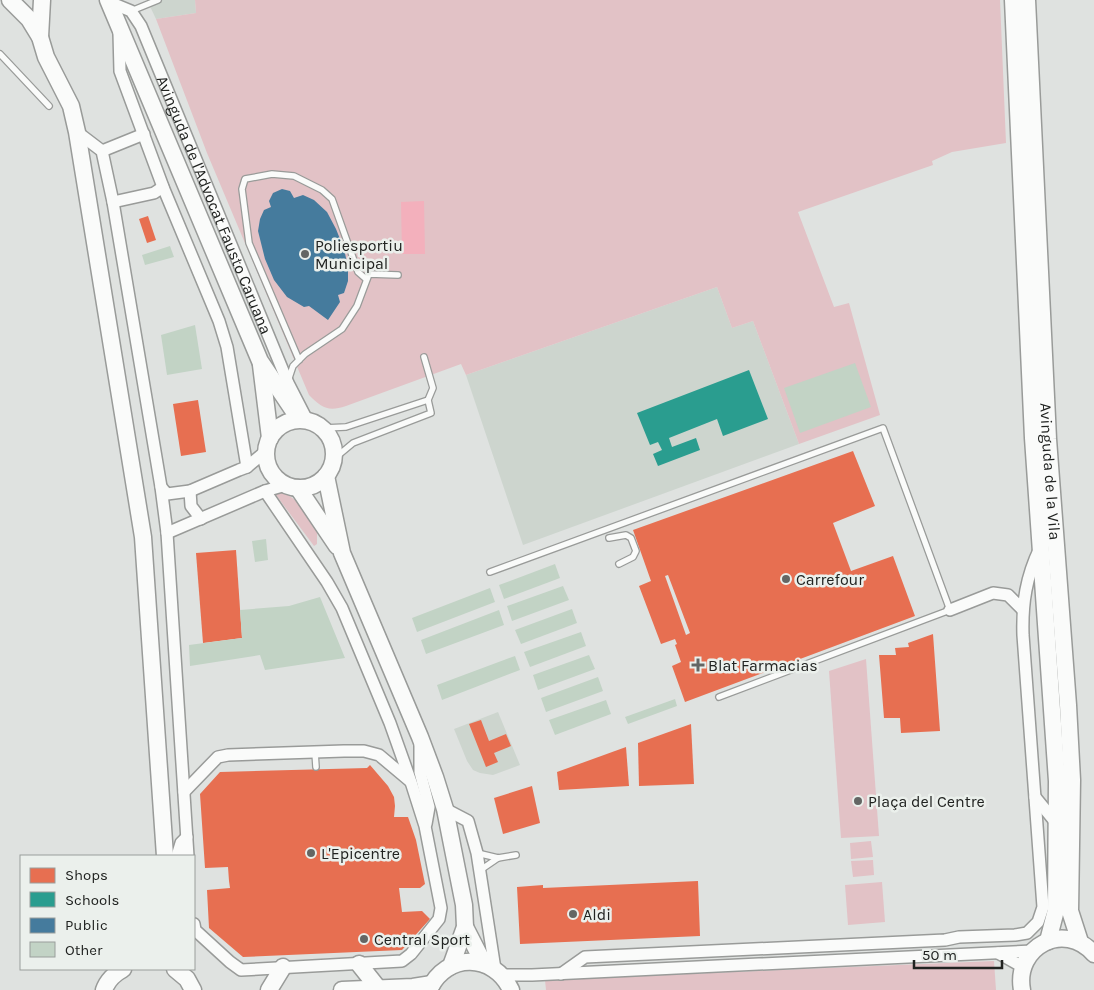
<svg xmlns="http://www.w3.org/2000/svg" width="1094" height="990" viewBox="0 0 1094 990" font-family="Karla,sans-serif">
  <style>
    .built { fill: #cdd5ce }
    .green { fill: #e2c2c6 }
    .water { fill: #f3b0bc }
    .shops { fill: #e76f51; fill-rule: evenodd }
    .schools { fill: #2a9d8f }
    .public { fill: #457b9d }
    .building { fill: #c2d3c5 }
    .lines { fill: none; stroke-linecap: round; stroke-linejoin: round }
    .lane-casing { stroke: #999b99; stroke-width: 8 }
    .street-casing { stroke: #999b99; stroke-width: 14 }
    .secondary-casing { stroke: #999b99; stroke-width: 19 }
    .lane { stroke: #fafbfa; stroke-width: 5.5 }
    .street { stroke: #fafbfa; stroke-width: 11 }
    .secondary { stroke: #fafbfa; stroke-width: 16 }
    .poi-dot { fill: #646664; stroke: #ebf0ec; stroke-width: 2 }
    .labels { text-anchor: middle; dominant-baseline: central; stroke-width: 5; stroke-linejoin: round; paint-order: stroke }
    .street-label { font-size: 16px; fill: #212321; stroke: #ebf0ec }
    .poi-label { font-size: 16px; fill: #212321; stroke: #ebf0ec; text-anchor: start }
  </style>
  <rect width="100%" height="100%" fill="#dfe2e0"/>
  <g class="built">
    <polygon points="147,0 195,0 196,13 156,19"/>
    <polygon points="717,287 732,328 753,321 799,444 523,545 466,375"/>
    <polygon points="498,712 520,765 493,775 480,773 473,770 467,761 454,729"/>
  </g>
  <g class="green">
    <path d="M195,0H1000L1006,143L952,152L932,161L933,165L798,212L834,307L849,303L880,415L799,444L753,321L732,328L717,287L466,375L461,364L346,406C328,412 322,408 309,395L207,153L156,19L196,13Z"/>
    <polygon points="284,492 295,500 317,528 317,544 314,546 276,495 279,493"/>
    <polygon points="866,659 879,836 841,838 829,671"/>
    <polygon points="871,841 873,857 851,859 850,843"/>
    <polygon points="873,860 874,875 853,877 851,861"/>
    <polygon points="882,882 885,922 848,925 845,885"/>
    <polygon points="994,961 996,990 546,990 545,980"/>
  </g>
  <polygon class="water" points="424,201 425,254 402,254 401,202"/>
  <g class="shops">
    <polygon points="148,216 156,240 147,243 139,219"/>
    <polygon points="198,400 206,452 181,456 173,404"/>
    <path d="M853,451L875,506L833,523L851,571L893,556L915,616L685,702L672,666L681,662L675,645L677,644L675,639L661,644L639,586L651,581L633,530ZM668,575L690,633L686,635L665,576Z"/>
    <polygon points="236,550 242,638 203,643 196,553"/>
    <polygon points="933,634 940,731 901,733 900,718 884,718 879,655 896,655 895,648 909,647 908,643"/>
    <polygon points="481,720 489,741 506,734 511,746 494,753 498,762 486,767 469,724"/>
    <polygon points="691,724 694,784 639,786 638,743"/>
    <polygon points="626,747 629,786 559,790 557,772"/>
    <polygon points="370,765 388,786 394,797 395,806 394,817 408,817 416,840 425,884 420,888 399,888 402,912 422,911 430,919 402,950 243,957 209,928 207,890 230,888 229,881 228,867 205,868 200,794 220,772 367,768"/>
    <polygon points="532,786 540,823 503,834 494,798"/>
    <polygon points="698,881 700,936 520,944 517,887 543,885 543,888"/>
  </g>
  <polygon class="schools" points="749,370 768,419 723,436 717,419 669,438 672,447 696,438 700,450 658,466 653,454 662,450 658,442 650,445 637,413"/>
  <polygon class="public" points="282,189 290,191 294,198 303,195 314,200 327,212 336,229 344,249 348,267 348,281 344,293 338,295 340,302 328,320 309,306 304,307 287,297 274,280 265,259 258,231 260,219 264,210 271,207 269,201 273,193"/>
  <g class="building">
    <polygon points="170,246 174,257 145,265 142,255"/>
    <polygon points="195,325 202,369 167,375 161,335"/>
    <polygon points="855,363 871,407 800,433 784,388"/>
    <polygon points="266,539 268,560 255,562 252,541"/>
    <polygon points="555,564 560,578 504,599 499,585"/>
    <polygon points="563,586 569,600 512,621 507,606"/>
    <polygon points="490,588 495,602 417,632 412,618"/>
    <polygon points="320,597 345,658 265,670 260,655 190,666 189,645 242,638 240,610 289,606"/>
    <polygon points="572,609 577,623 521,644 515,630"/>
    <polygon points="499,610 504,625 426,654 421,640"/>
    <polygon points="581,632 586,646 530,667 524,652"/>
    <polygon points="589,655 595,669 538,690 533,675"/>
    <polygon points="515,656 520,670 442,700 437,685"/>
    <polygon points="598,677 603,691 546,712 541,698"/>
    <polygon points="675,699 677,706 628,724 625,717"/>
    <polygon points="606,700 611,714 555,735 549,720"/>
  </g>
  <g class="lines">
    <g class="lane-casing">
      <g id="lane">
        <polyline points="131,11 158,0"/>
        <polyline points="0,54 49,106"/>
        <polyline points="299,360 249,243 242,189 245,179 272,174 294,176 322,190 332,199 358,272 366,279"/>
        <polyline points="288,381 293,366 305,354 342,329 357,306 369,274 398,275"/>
        <polyline points="324,428 346,427 428,400"/>
        <polyline points="335,458 353,443 431,413 428,400 433,388 424,357"/>
        <polyline points="609,538 626,535 631,538 636,551 633,557 619,564"/>
        <polyline points="490,572 883,428 950,610 719,697"/>
        <polyline points="315,752 316,767"/>
        <polyline points="477,853 498,858 516,855"/>
        <polyline points="479,871 498,858"/>
      </g>
    </g>
    <g class="street-casing">
      <g id="street">
        <path id="s1" d="M109,2L131,11L141,26L288,383L307,420"/>
        <polyline points="119,33 120,71 163,187 219,321 227,347 247,467"/>
        <polyline points="77,132 102,151 113,202 161,487 167,533 188,856"/>
        <polyline points="102,151 144,134"/>
        <polyline points="113,202 154,193 163,187"/>
        <polyline points="161,487 167,494 190,491 239,470 247,467 266,451"/>
        <polyline points="190,491 191,506 201,519"/>
        <polyline points="167,533 265,491 286,485"/>
        <polyline points="950,610 993,593 1008,595 1022,609"/>
        <polyline points="420,746 420,772 429,807 426,824"/>
        <polyline points="184,792 214,761 218,757 228,755 344,751 364,751 379,755 410,781"/>
        <polyline points="1035,797 1057,824"/>
        <polyline points="445,809 468,821 477,853 495,969"/>
        <polyline points="177,856 181,843 187,837"/>
        <polyline points="194,924 195,930 230,962 241,970 402,961 411,954 439,919 441,908 425,826 411,782 390,723 342,608 327,582 265,491"/>
        <polyline points="998,953 1023,967"/>
        <path d="M561,974L585,957L945,940L959,937L1015,935L1027,933L1038,922L1043,907L1023,635C1022,603 1026,577 1040,548"/>
        <polyline points="502,975 532,975 1032,951"/>
      </g>
    </g>
    <g class="secondary-casing">
      <g id="secondary">
        <polyline points="10,0 29,19 40,37 46,57 71,106 77,132 143,537 165,856"/>
        <polyline points="108,0 260,361 299,419"/>
        <polyline points="1013,0 1033,438 1057,781 1056,910 1048,941"/>
        <path id="s2" d="M1027,0L1048,439L1068,705L1072,780L1070,911L1080,942"/>
        <polyline points="40,37 42,0"/>
        <polyline points="261,365 270,438"/>
        <circle cx="300" cy="454" r="34"/>
        <polyline points="326,476 342,553 420,737 435,777 445,809 464,905 465,927 451,966"/>
        <polyline points="298,488 337,546"/>
        <polyline points="465,927 484,964"/>
        <polyline points="359,964 378,988"/>
        <polyline points="175,969 187,979 193,990"/>
        <path d="M104,990C107,981 115,973 123,969"/>
        <polyline points="269,990 283,967"/>
        <polyline points="342,990 413,987 432,984"/>
        <path d="M429,990C446,952 494,953 511,990"/>
        <path d="M1022,990C1014,947 1064,920 1094,954"/>
      </g>
    </g>
    <use href="#lane" class="lane"/>
    <use href="#street" class="street"/>
    <use href="#secondary" class="secondary"/>
  </g>
  <g class="poi-dot">
    <circle cx="305" cy="254" r="5"/>
    <circle cx="786" cy="579" r="5"/>
    <path d="M695.5 657.5h5v5h5v5h-5v5h-5v-5h-5v-5h5z"/>
    <circle cx="858" cy="801" r="5"/>
    <circle cx="311" cy="853" r="5"/>
    <circle cx="573" cy="914" r="5"/>
    <circle cx="364" cy="939" r="5"/>
  </g>
  <g class="labels">
    <g class="street-label">
      <text stroke="none"><textPath href="#s1" startOffset="235">Avinguda de l'Advocat Fausto Caruana</textPath></text>
      <text stroke="none"><textPath href="#s2" startOffset="472">Avinguda de la Vila</textPath></text>
    </g>
    <g class="poi-label">
      <text x="315" y="245">Poliesportiu<tspan x="315" dy="18">Municipal</tspan></text>
      <text x="796" y="579">Carrefour</text>
      <text x="708" y="665">Blat Farmacias</text>
      <text x="868" y="801">Plaça del Centre</text>
      <text x="321" y="853">L'Epicentre</text>
      <text x="583" y="914">Aldi</text>
      <text x="374" y="939">Central Sport</text>
    </g>
  </g>
  <rect x="20" y="855" width="175" height="115" fill="#ebf0ec" stroke="#9a9e9b"/>
  <rect x="30" y="868" width="25" height="15" fill="#e76f51" stroke="#9a9e9b"/>
  <text x="65" y="880" font-size="15" fill="#212321">Shops</text>
  <rect x="30" y="892" width="25" height="15" fill="#2a9d8f" stroke="#9a9e9b"/>
  <text x="65" y="905" font-size="15" fill="#212321">Schools</text>
  <rect x="30" y="918" width="25" height="15" fill="#457b9d" stroke="#9a9e9b"/>
  <text x="65" y="930" font-size="15" fill="#212321">Public</text>
  <rect x="30" y="942" width="25" height="15" fill="#c2d3c5" stroke="#9a9e9b"/>
  <text x="65" y="955" font-size="15" fill="#212321">Other</text>
  <path d="M914 960v8h88v-8" fill="none" stroke="#212321" stroke-width="2.5"/>
  <text x="922" y="960" font-size="15" fill="#212321" stroke="#ebf0ec" stroke-width="4" paint-order="stroke">50 m</text>
</svg>
